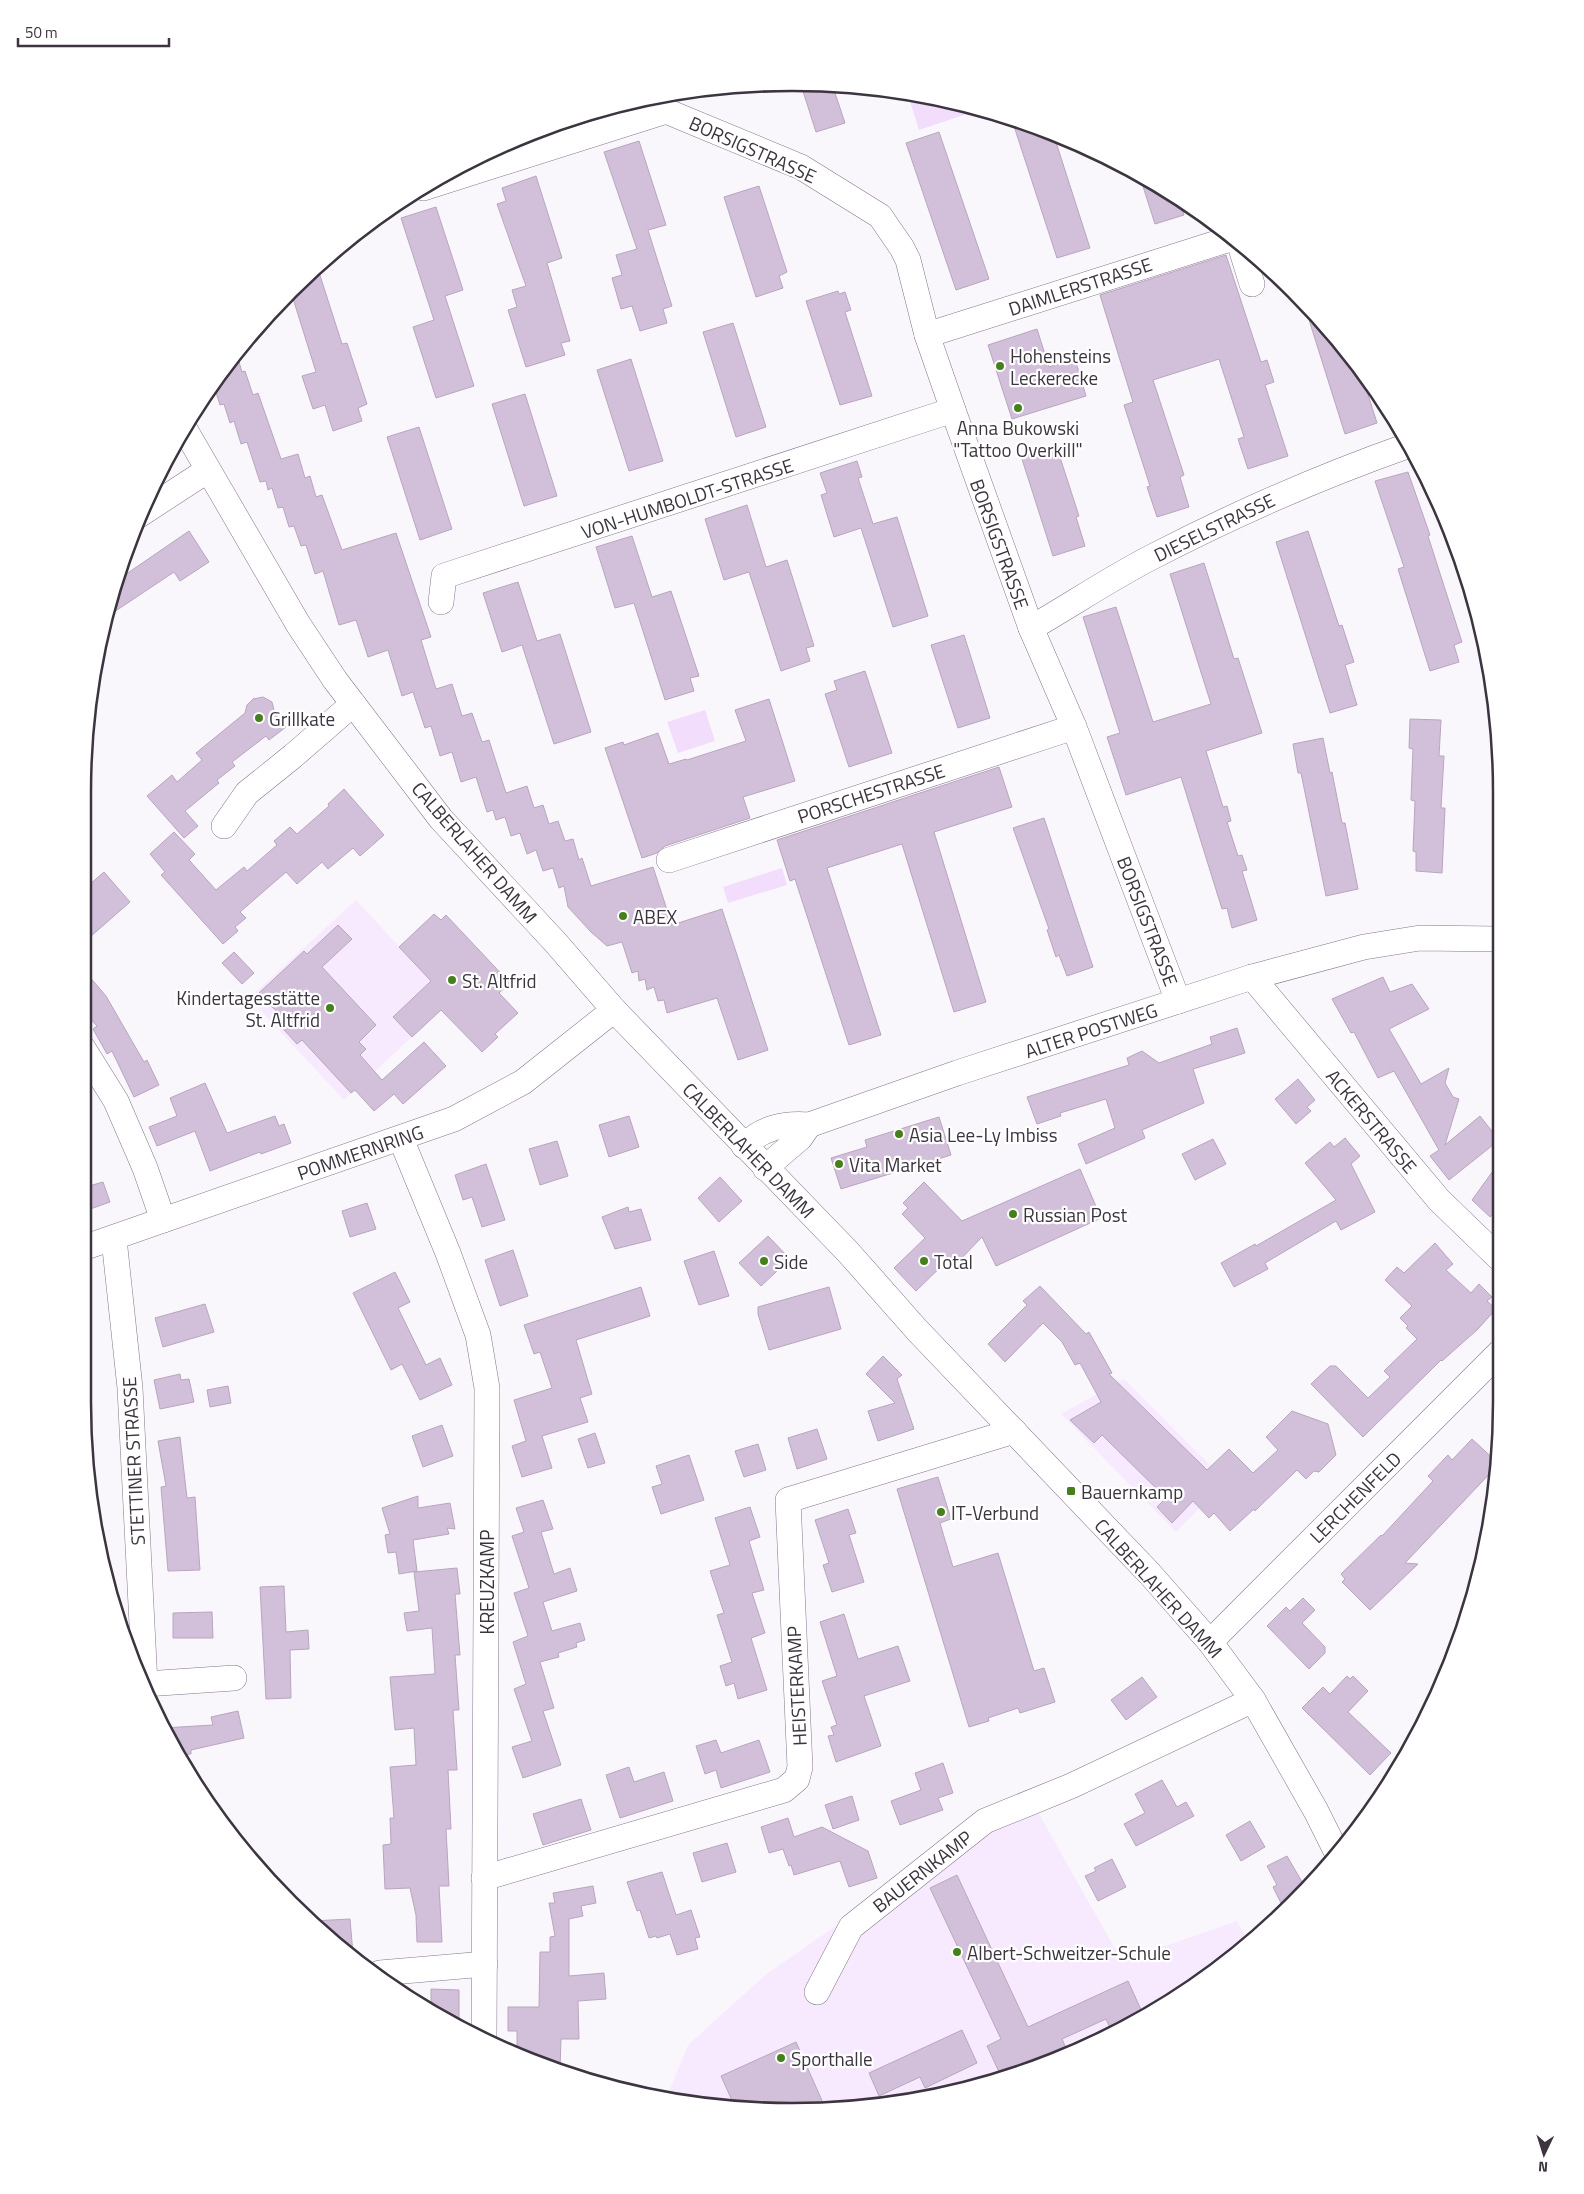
<svg xmlns="http://www.w3.org/2000/svg" width="1584" height="2194" viewBox="0 0 1584 2194" font-family="'Titillium Web',sans-serif">
  <style>
    .built { fill: #f8eafe }
    .green { fill: #f3ddfd }
    .building { fill: #d2c0da; stroke: #b8a6bf }
    .lines { fill: none; stroke-linecap: round; stroke-linejoin: round }
    .minor-casing { stroke: #86758d; stroke-width: 26 }
    .minor { stroke: #fff; stroke-width: 25 }
    .poi-dot { fill: #45801c; stroke: #fff; stroke-width: 2 }
    .labels { text-anchor: middle; dominant-baseline: central; stroke-width: 4.5; stroke-linejoin: round; paint-order: stroke }
    .street-label { font-size: 19px; fill: #3c343f; stroke: #fff }
    .poi-label { font-size: 19px; fill: #3c343f; stroke: #fff; text-anchor: start }
    .rim { fill: none; stroke: #3c343f; stroke-width: 2.5 }
  </style>
  <rect width="100%" height="100%" fill="#faf7fc"/>
  <g class="built">
    <polygon points="356,900 431,981 393,1017 412,1037 344,1100 249,998"/>
    <polygon points="1124,1379 1226,1481 1176,1532 1061,1414"/>
    <polygon points="1030,1798 1122,1961 1237,1921 1249,1942 1106,2038 976,2087 885,2105 699,2105 666,2099 688,2045 765,1975 911,1874"/>
  </g>
  <g class="green">
    <polygon points="908,95 976,107 982,109 919,130"/>
    <polygon points="705,710 715,741 678,753 667,722"/>
    <polygon points="782,868 787,885 728,903 723,887"/>
  </g>
  <g class="building">
    <polygon points="832,84 845,123 816,132 801,85"/>
    <polygon points="1012,120 1054,136 1090,248 1057,258"/>
    <polygon points="939,132 989,279 956,290 906,143"/>
    <polygon points="639,141 666,225 648,230 672,306 663,309 667,323 640,331 632,306 621,309 612,278 622,275 616,255 637,249 604,152"/>
    <polygon points="536,176 562,258 547,263 570,341 561,343 565,355 526,367 508,310 517,307 512,290 526,286 497,204 506,201 502,188"/>
    <polygon points="1140,177 1180,202 1184,215 1155,224"/>
    <polygon points="759,186 787,272 779,276 783,288 756,297 724,197"/>
    <polygon points="436,207 463,290 445,296 474,386 436,398 413,327 434,320 401,218"/>
    <polygon points="1226,255 1261,362 1267,360 1274,382 1265,385 1288,456 1248,469 1238,439 1244,437 1219,359 1153,380 1184,475 1180,477 1189,507 1157,517 1147,487 1150,486 1124,405 1133,402 1100,295"/>
    <polygon points="317,266 342,344 347,343 367,404 358,408 362,421 333,431 325,405 313,409 302,376 316,372 291,292"/>
    <polygon points="838,291 839,294 845,292 851,310 845,312 872,396 840,405 806,301"/>
    <polygon points="1304,304 1326,324 1364,382 1377,423 1345,434"/>
    <polygon points="733,323 766,427 736,437 703,332"/>
    <polygon points="1037,329 1049,367 1075,359 1086,396 1012,419 988,345"/>
    <polygon points="237,355 242,372 245,371 253,395 258,393 281,459 298,454 305,478 310,476 316,497 322,495 342,550 396,533 431,637 421,640 436,689 452,684 462,716 472,713 482,742 489,740 506,793 527,786 534,808 543,805 549,824 558,821 565,841 573,839 579,860 582,858 591,886 653,867 672,925 722,909 768,1050 738,1060 717,998 667,1013 664,1000 658,1001 654,987 647,990 645,979 639,981 638,971 632,973 622,942 607,946 591,932 568,907 564,886 559,888 553,868 543,871 536,850 527,854 520,833 511,836 505,817 496,820 493,810 487,812 476,777 461,782 452,752 440,756 431,726 425,728 413,692 402,696 388,650 368,657 356,620 339,625 323,571 315,574 306,545 301,546 294,526 289,527 283,507 278,508 272,488 268,490 266,481 260,482 247,442 241,444 234,421 230,423 224,404 220,405 214,386"/>
    <polygon points="631,359 663,461 629,471 597,370"/>
    <polygon points="525,394 557,496 524,506 492,404"/>
    <polygon points="419,427 452,529 420,540 387,437"/>
    <polygon points="1056,445 1079,516 1076,517 1085,546 1053,556 1021,456"/>
    <polygon points="857,461 862,477 858,478 873,524 897,517 928,616 893,627 861,528 834,537 821,495 827,493 820,473"/>
    <polygon points="1408,472 1430,535 1428,536 1462,642 1454,645 1459,662 1430,671 1398,569 1404,567 1375,481"/>
    <polygon points="747,505 766,567 787,560 814,646 806,648 810,661 781,671 749,572 724,580 705,519"/>
    <polygon points="189,531 209,562 180,581 174,572 108,616 119,579"/>
    <polygon points="1308,531 1339,626 1342,625 1354,662 1345,665 1357,705 1330,713 1276,542"/>
    <polygon points="632,536 652,597 671,591 699,676 690,678 694,691 665,700 634,603 615,608 596,547"/>
    <polygon points="1204,563 1234,659 1238,658 1262,733 1206,751 1223,807 1227,806 1231,821 1227,822 1238,856 1242,855 1247,870 1242,871 1257,920 1232,928 1227,908 1222,909 1181,777 1126,795 1107,737 1120,733 1083,617 1116,607 1153,722 1211,704 1170,574"/>
    <polygon points="518,582 537,641 560,634 591,732 554,744 522,645 502,652 483,593"/>
    <polygon points="964,635 990,718 958,728 931,645"/>
    <polygon points="865,671 892,753 849,767 825,694 837,690 834,681"/>
    <polygon points="263,697 272,702 275,714 286,727 269,740 266,736 232,762 235,766 217,780 219,783 185,811 198,826 184,838 147,796 172,775 177,782 202,760 196,753 245,713 247,705 253,699"/>
    <polygon points="769,699 795,781 743,797 750,818 665,846 657,853 642,858 605,748 623,742 624,745 658,733 669,764 686,759 687,760 746,741 735,710"/>
    <polygon points="1410,719 1441,720 1439,756 1444,756 1441,808 1445,808 1442,873 1416,871 1416,852 1413,851 1415,801 1411,800 1413,749 1409,748"/>
    <polygon points="1323,738 1330,773 1332,772 1342,823 1345,823 1358,889 1326,896 1301,773 1298,773 1293,744"/>
    <polygon points="999,767 1012,807 934,832 986,1002 954,1012 902,844 827,868 881,1035 849,1045 795,879 790,881 777,840"/>
    <polygon points="344,789 384,835 360,856 353,848 328,869 322,862 297,884 286,872 240,912 246,918 235,927 238,931 223,944 161,875 165,872 150,854 174,832 195,854 189,860 216,890 244,867 247,871 277,845 274,841 290,827 297,834 329,806 328,804"/>
    <polygon points="1044,818 1093,967 1067,976 1059,955 1056,957 1047,930 1049,929 1013,828"/>
    <polygon points="104,872 130,902 82,944 82,891"/>
    <polygon points="434,914 441,920 446,915 510,983 499,993 518,1013 495,1034 498,1037 482,1052 441,1010 412,1037 393,1017 431,981 399,947"/>
    <polygon points="338,925 352,939 322,967 376,1025 359,1042 366,1049 360,1055 382,1080 424,1042 446,1066 403,1104 394,1094 374,1111 355,1090 351,1093 302,1040 297,1044 274,1019 279,1014 259,993 304,951 307,954"/>
    <polygon points="234,952 254,973 242,984 222,963"/>
    <polygon points="82,968 106,996 144,1062 147,1060 159,1085 134,1097 112,1051 107,1054 93,1029 97,1026 82,1010"/>
    <polygon points="1383,977 1390,992 1412,984 1429,1009 1389,1029 1421,1084 1449,1068 1445,1083 1453,1097 1459,1099 1445,1145 1480,1116 1498,1139 1498,1141 1449,1180 1430,1156 1439,1150 1394,1071 1378,1078 1354,1032 1351,1033 1332,999"/>
    <polygon points="1237,1028 1245,1053 1193,1069 1204,1103 1142,1130 1145,1138 1086,1164 1078,1144 1115,1128 1106,1099 1060,1113 1061,1116 1037,1124 1027,1097 1129,1065 1127,1058 1142,1051 1159,1063 1212,1044 1210,1037"/>
    <polygon points="1298,1079 1315,1100 1307,1107 1311,1111 1296,1124 1275,1099"/>
    <polygon points="205,1083 227,1133 275,1116 279,1126 284,1124 291,1143 261,1154 260,1152 210,1171 195,1131 157,1146 149,1127 177,1116 170,1098"/>
    <polygon points="629,1116 639,1147 609,1157 599,1125"/>
    <polygon points="939,1117 951,1155 841,1189 831,1158 867,1147 865,1140"/>
    <polygon points="1345,1138 1360,1156 1351,1164 1375,1212 1341,1230 1336,1221 1265,1263 1268,1269 1234,1287 1221,1263 1255,1244 1256,1246 1336,1200 1305,1163 1330,1142 1334,1147"/>
    <polygon points="1213,1139 1226,1164 1195,1180 1182,1154"/>
    <polygon points="557,1141 568,1176 540,1185 529,1149"/>
    <polygon points="486,1164 505,1220 482,1227 472,1197 463,1200 455,1175"/>
    <polygon points="1498,1164 1499,1209 1490,1217 1472,1200"/>
    <polygon points="1080,1169 1101,1218 996,1266 982,1237 957,1263 951,1257 916,1291 894,1268 925,1238 902,1214 908,1208 903,1203 924,1182 962,1221"/>
    <polygon points="720,1177 742,1201 719,1222 698,1198"/>
    <polygon points="103,1182 110,1202 82,1212 82,1188"/>
    <polygon points="367,1203 376,1229 350,1237 342,1211"/>
    <polygon points="628,1207 629,1212 641,1209 651,1240 615,1249 602,1217"/>
    <polygon points="768,1236 790,1259 761,1286 739,1263"/>
    <polygon points="1435,1243 1453,1264 1446,1270 1471,1293 1479,1284 1492,1297 1487,1301 1496,1309 1478,1329 1442,1361 1441,1360 1363,1437 1311,1384 1330,1366 1336,1366 1368,1398 1390,1377 1384,1371 1417,1339 1406,1328 1408,1326 1400,1318 1412,1306 1385,1280 1397,1267 1404,1273"/>
    <polygon points="513,1250 528,1296 500,1306 485,1260"/>
    <polygon points="714,1251 729,1296 699,1305 684,1261"/>
    <polygon points="395,1272 410,1302 398,1308 426,1365 440,1358 452,1385 420,1400 402,1364 391,1370 353,1293"/>
    <polygon points="1040,1286 1086,1334 1089,1332 1112,1373 1109,1374 1207,1470 1229,1449 1253,1473 1278,1450 1266,1437 1292,1411 1328,1424 1336,1455 1319,1472 1314,1471 1306,1479 1297,1470 1255,1511 1254,1509 1230,1531 1214,1513 1209,1518 1193,1501 1172,1523 1157,1507 1166,1498 1102,1435 1094,1443 1070,1420 1101,1402 1080,1363 1075,1365 1062,1342 1043,1323 1005,1362 988,1344 1027,1305 1023,1301"/>
    <polygon points="641,1287 650,1316 576,1340 592,1394 580,1398 588,1422 542,1436 552,1468 522,1477 512,1446 526,1441 514,1400 552,1388 540,1352 534,1354 524,1325"/>
    <polygon points="829,1287 841,1329 769,1350 758,1314 758,1307"/>
    <polygon points="205,1304 214,1332 163,1347 155,1318"/>
    <polygon points="883,1356 902,1375 897,1379 914,1429 878,1441 868,1411 895,1403 866,1374"/>
    <polygon points="180,1374 181,1380 189,1379 194,1402 160,1409 154,1380"/>
    <polygon points="228,1386 231,1403 210,1407 207,1390"/>
    <polygon points="442,1425 453,1456 423,1467 412,1436"/>
    <polygon points="817,1429 827,1459 797,1469 788,1438"/>
    <polygon points="595,1433 605,1463 588,1468 578,1439"/>
    <polygon points="180,1437 187,1498 195,1497 200,1570 168,1571 161,1487 166,1486 158,1441"/>
    <polygon points="1472,1439 1498,1463 1497,1466 1405,1563 1418,1564 1370,1610 1342,1582 1345,1579 1341,1574 1381,1535 1382,1536 1433,1481 1428,1476 1448,1455 1452,1460"/>
    <polygon points="758,1444 766,1470 744,1477 735,1451"/>
    <polygon points="689,1455 704,1500 661,1514 652,1487 662,1484 656,1466"/>
    <polygon points="938,1477 951,1519 940,1523 953,1567 998,1553 1034,1671 1044,1668 1055,1702 1020,1713 1018,1708 988,1718 989,1721 969,1727 897,1489"/>
    <polygon points="418,1496 418,1508 450,1503 455,1529 447,1528 449,1534 413,1540 417,1571 399,1574 396,1552 388,1553 385,1535 390,1534 382,1508"/>
    <polygon points="543,1500 553,1529 541,1532 554,1574 570,1568 577,1591 543,1602 552,1631 580,1623 585,1640 576,1643 577,1647 558,1653 559,1657 540,1662 554,1708 543,1711 561,1765 523,1778 512,1747 532,1741 514,1689 526,1684 513,1642 528,1636 514,1593 529,1588 512,1536 524,1532 516,1508"/>
    <polygon points="750,1507 760,1537 749,1541 764,1590 752,1593 765,1633 751,1638 767,1690 738,1699 734,1683 726,1686 720,1666 732,1662 717,1615 724,1613 710,1571 730,1565 715,1518"/>
    <polygon points="848,1509 856,1533 849,1535 864,1582 832,1592 823,1565 829,1563 815,1520"/>
    <polygon points="457,1568 460,1594 455,1594 460,1655 455,1655 459,1710 453,1710 457,1770 448,1770 451,1829 446,1829 449,1886 439,1886 442,1942 417,1942 416,1915 410,1888 385,1889 383,1845 391,1844 390,1818 394,1818 390,1767 416,1765 414,1728 395,1730 390,1677 435,1674 432,1628 407,1631 404,1613 419,1611 414,1572"/>
    <polygon points="284,1586 286,1632 308,1630 309,1649 290,1650 291,1698 266,1699 260,1587"/>
    <polygon points="1303,1598 1315,1610 1302,1623 1325,1647 1325,1653 1309,1669 1267,1626 1286,1607 1290,1611"/>
    <polygon points="212,1612 213,1638 173,1638 173,1613"/>
    <polygon points="844,1614 858,1659 898,1646 910,1681 864,1696 881,1746 836,1762 828,1736 834,1735 831,1727 837,1725 822,1681 837,1676 820,1622"/>
    <polygon points="1347,1676 1350,1679 1353,1676 1368,1691 1348,1712 1391,1753 1370,1775 1302,1708 1323,1687 1330,1694"/>
    <polygon points="1142,1677 1157,1697 1126,1720 1111,1700"/>
    <polygon points="238,1711 244,1738 191,1750 191,1754 178,1755 163,1728 213,1725 211,1717"/>
    <polygon points="716,1740 721,1753 759,1740 770,1772 721,1788 716,1770 705,1774 696,1746"/>
    <polygon points="943,1763 953,1793 938,1798 943,1810 900,1825 891,1801 921,1790 915,1773"/>
    <polygon points="629,1767 634,1782 664,1772 673,1801 620,1818 606,1775"/>
    <polygon points="1162,1780 1177,1807 1186,1802 1194,1816 1136,1846 1124,1824 1145,1813 1135,1794"/>
    <polygon points="852,1796 859,1820 833,1829 825,1805"/>
    <polygon points="581,1799 591,1830 543,1845 533,1814"/>
    <polygon points="788,1818 794,1837 822,1827 868,1851 877,1878 849,1887 840,1861 794,1875 791,1865 789,1866 783,1849 769,1853 761,1827"/>
    <polygon points="1250,1821 1265,1847 1241,1861 1226,1835"/>
    <polygon points="727,1843 736,1872 702,1882 693,1853"/>
    <polygon points="1287,1856 1305,1887 1284,1909 1273,1887 1277,1885 1267,1866"/>
    <polygon points="1112,1859 1126,1887 1098,1901 1085,1876 1096,1871 1094,1868"/>
    <polygon points="662,1872 676,1915 691,1910 700,1937 695,1938 698,1949 677,1955 670,1934 657,1938 656,1936 649,1938 640,1910 637,1911 627,1882"/>
    <polygon points="957,1875 1028,2027 1128,1981 1143,2014 1113,2034 1106,2019 1062,2039 1068,2053 1014,2073 1012,2069 1000,2074 987,2046 1001,2039 930,1888"/>
    <polygon points="593,1886 596,1903 581,1906 583,1916 569,1919 569,1976 604,1973 606,1999 578,2001 579,2039 561,2039 560,2069 517,2053 517,2031 508,2031 508,2007 539,2007 540,1952 550,1952 550,1937 555,1936 549,1903 555,1903 553,1893"/>
    <polygon points="350,1919 353,1954 324,1935 312,1921"/>
    <polygon points="431,1989 459,1990 459,2026 431,2007"/>
    <polygon points="962,2030 977,2063 925,2088 920,2077 879,2096 869,2073"/>
    <polygon points="796,2042 824,2105 734,2105 721,2076"/>
  </g>
  <g class="lines">
    <g class="minor-casing">
      <g id="minor">
        <polyline points="648,101 666,111 801,167 880,216 902,248 908,260 927,335 953,410 1031,628 1074,727 1178,1001"/>
        <polyline points="423,188 666,111"/>
        <polyline points="1240,245 1252,284"/>
        <polyline points="927,335 1233,238"/>
        <polyline points="184,428 298,624 335,680 441,819 556,943 614,1010 848,1252 917,1330 1150,1574 1210,1642 1253,1700 1316,1811 1337,1853"/>
        <polyline points="139,515 208,470"/>
        <polyline points="441,602 444,576 953,410"/>
        <path d="M1031,628C1071,605 1111,578 1152,557C1235,514 1319,477 1407,446"/>
        <polyline points="224,826 247,793 293,756 353,704"/>
        <polyline points="669,860 1074,727"/>
        <polyline points="1252,977 1439,1200 1499,1258"/>
        <polyline points="83,1048 116,1101 145,1168 163,1220"/>
        <polyline points="401,1139 448,1253 478,1335 487,1388 484,2040"/>
        <path d="M744,1146C762,1128 783,1123 809,1125L957,1073L1252,977L1364,947L1420,938L1497,939"/>
        <polyline points="765,1168 800,1138 809,1125"/>
        <polyline points="114,1239 130,1388 145,1684 144,1684"/>
        <polyline points="83,1248 454,1119 523,1082 614,1010"/>
        <polyline points="1210,1642 1499,1353"/>
        <polyline points="145,1684 234,1678"/>
        <polyline points="484,1878 784,1790 797,1779 800,1767 788,1500 1014,1431"/>
        <polyline points="380,1973 485,1964"/>
        <polyline points="817,1992 851,1927 985,1821 1071,1786 1253,1700"/>
      </g>
    </g>
    <use href="#minor" class="minor"/>
  </g>
  <g class="poi-dot">
    <circle cx="1000" cy="366" r="5"/>
    <circle cx="1018" cy="408" r="5"/>
    <circle cx="259" cy="718" r="5"/>
    <circle cx="623" cy="916" r="5"/>
    <circle cx="452" cy="980" r="5"/>
    <circle cx="330" cy="1008" r="5"/>
    <circle cx="899" cy="1134" r="5"/>
    <circle cx="839" cy="1164" r="5"/>
    <circle cx="1013" cy="1214" r="5"/>
    <circle cx="764" cy="1261" r="5"/>
    <circle cx="924" cy="1261" r="5"/>
    <rect x="1066" y="1486" width="10" height="10" rx="2.5"/>
    <circle cx="941" cy="1512" r="5"/>
    <circle cx="957" cy="1952" r="5"/>
    <circle cx="781" cy="2058" r="5"/>
  </g>
  <g class="labels">
    <g class="street-label">
      <text transform="translate(753 149) rotate(24)">BORSIGSTRASSE</text>
      <text transform="translate(1080 286) rotate(-18)">DAIMLERSTRASSE</text>
      <text transform="translate(687 498) rotate(-18)">VON-HUMBOLDT-STRASSE</text>
      <text transform="translate(1214 527) rotate(-26)">DIESELSTRASSE</text>
      <text transform="translate(1000 544) rotate(70)">BORSIGSTRASSE</text>
      <text transform="translate(871 793) rotate(-18)">PORSCHESTRASSE</text>
      <text transform="translate(475 852) rotate(49)">CALBERLAHER DAMM</text>
      <text transform="translate(1148 921) rotate(69)">BORSIGSTRASSE</text>
      <text transform="translate(1091 1030) rotate(-18)">ALTER POSTWEG</text>
      <text transform="translate(1372 1121) rotate(50)">ACKERSTRASSE</text>
      <text transform="translate(749 1150) rotate(46)">CALBERLAHER DAMM</text>
      <text transform="translate(360 1152) rotate(-19)">POMMERNRING</text>
      <text transform="translate(133 1461) rotate(-93)">STETTINER STRASSE</text>
      <text transform="translate(1355 1497) rotate(-45)">LERCHENFELD</text>
      <text transform="translate(486 1582) rotate(-90)">KREUZKAMP</text>
      <text transform="translate(1159 1588) rotate(48)">CALBERLAHER DAMM</text>
      <text transform="translate(796 1686) rotate(-93)">HEISTERKAMP</text>
      <text transform="translate(922 1871) rotate(-38)">BAUERNKAMP</text>
    </g>
    <g class="poi-label">
      <text x="1010" y="355">Hohensteins<tspan x="1010" dy="22">Leckerecke</tspan></text>
      <text x="1018" y="427" text-anchor="middle">Anna Bukowski<tspan x="1018" dy="22">"Tattoo Overkill"</tspan></text>
      <text x="269" y="718">Grillkate</text>
      <text x="633" y="916">ABEX</text>
      <text x="462" y="980">St. Altfrid</text>
      <text x="320" y="997" text-anchor="end">Kindertagesstätte<tspan x="320" dy="22">St. Altfrid</tspan></text>
      <text x="909" y="1134">Asia Lee-Ly Imbiss</text>
      <text x="849" y="1164">Vita Market</text>
      <text x="1023" y="1214">Russian Post</text>
      <text x="774" y="1261">Side</text>
      <text x="934" y="1261">Total</text>
      <text x="1081" y="1491">Bauernkamp</text>
      <text x="951" y="1512">IT-Verbund</text>
      <text x="967" y="1952">Albert-Schweitzer-Schule</text>
      <text x="791" y="2058">Sporthalle</text>
    </g>
  </g>
  <path d="M0 0H1584V2194H0ZM792 91H792A701 701 0 0 1 1493 792V1402A701 701 0 0 1 792 2103H792A701 701 0 0 1 91 1402V792A701 701 0 0 1 792 91Z" fill="#fff" fill-rule="evenodd"/>
  <path class="rim" d="M792 91H792A701 701 0 0 1 1493 792V1402A701 701 0 0 1 792 2103H792A701 701 0 0 1 91 1402V792A701 701 0 0 1 792 91Z"/>
  <g transform="translate(1544 2154) rotate(184)" stroke="#ffffff" stroke-width="4" paint-order="stroke">
  <path d="M0-4L9 19L0 12L-9 19Z" fill="#3c343f"/>
  <text y="-8" font-size="14" font-weight="bold" text-anchor="middle" fill="#3c343f">N</text>
  </g>
  <path d="M18 38v8h151v-8" fill="none" stroke="#3c343f" stroke-width="2.5"/>
  <text x="25" y="38" font-size="15" fill="#3c343f" stroke="#ffffff" stroke-width="4" paint-order="stroke">50 m</text>
</svg>
